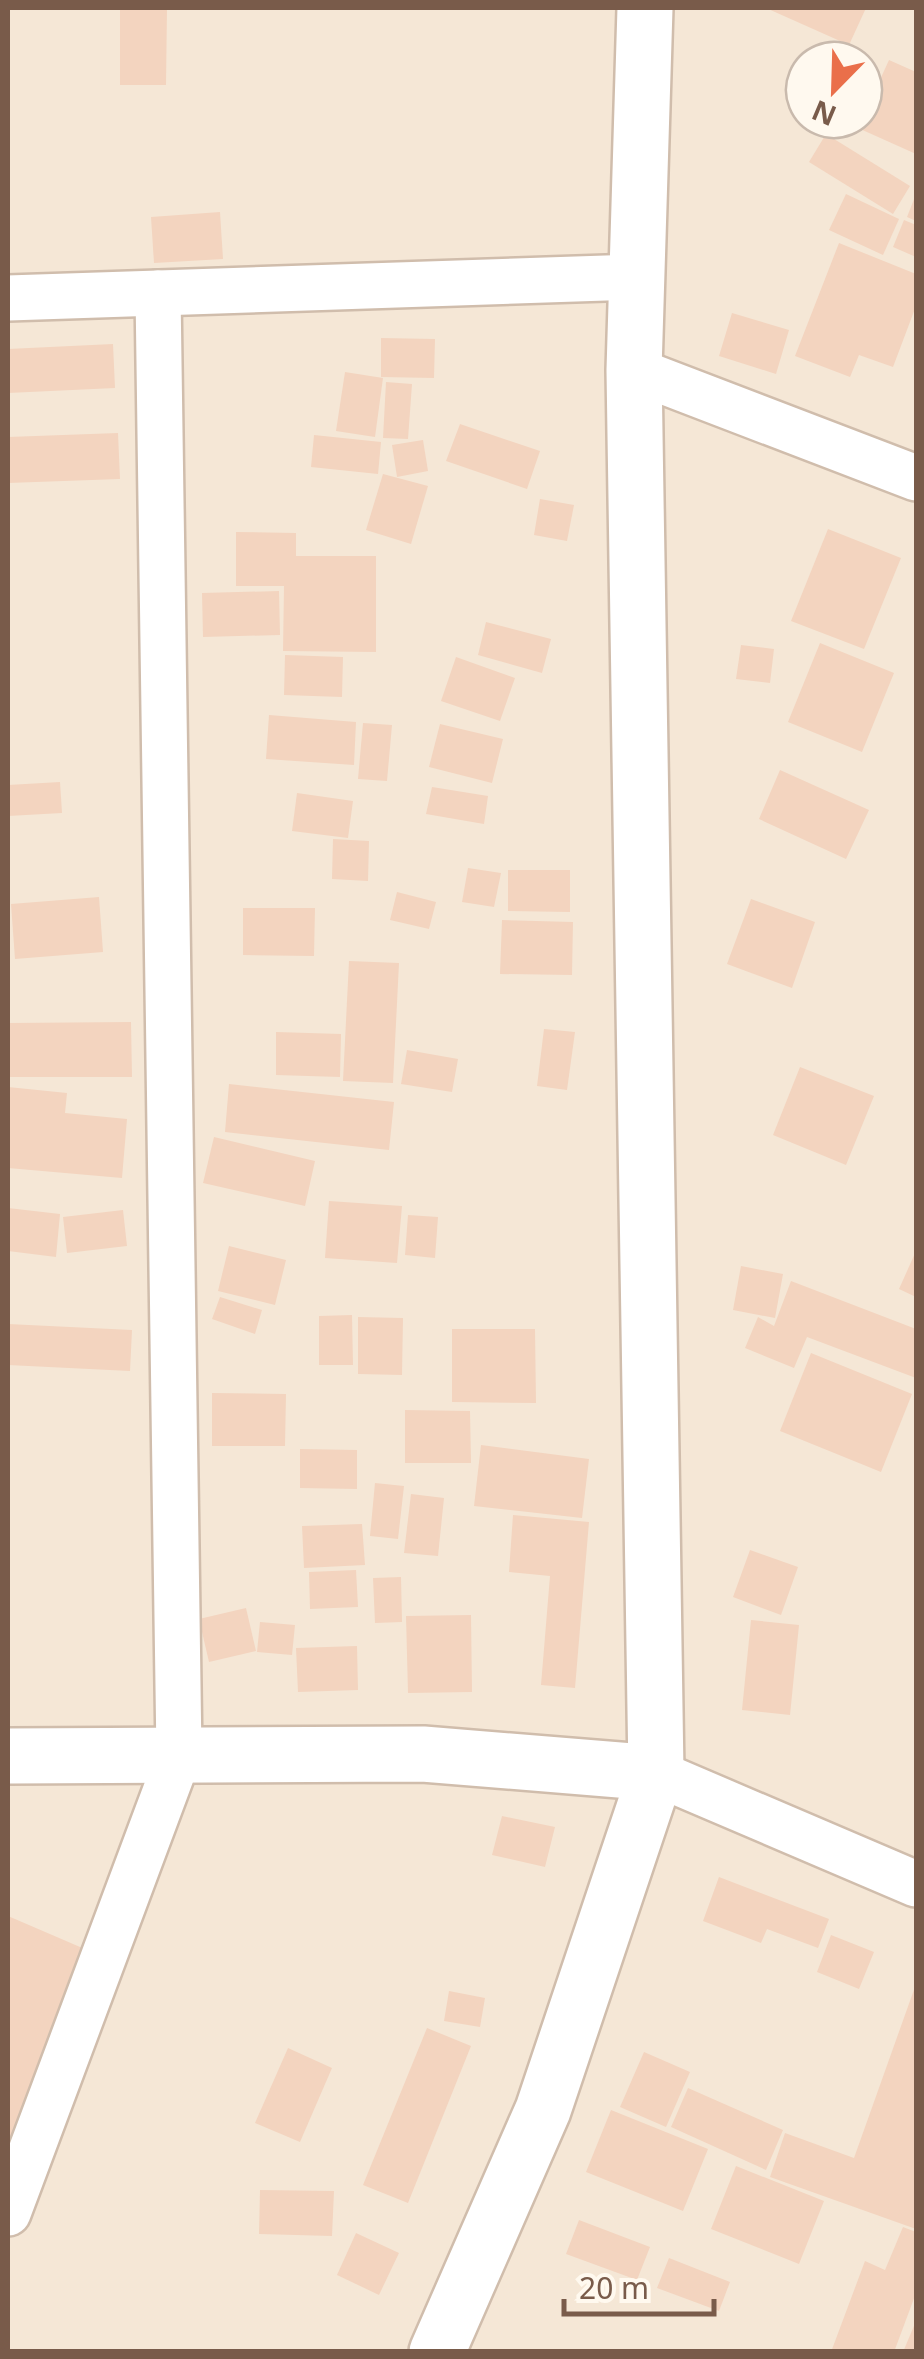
<svg xmlns="http://www.w3.org/2000/svg" width="924" height="2359" viewBox="0 0 924 2359" font-family="'Noto Sans',sans-serif">
  <style>
    .residential { fill: #f5e7d6; fill-rule: evenodd }
    .building { fill: #f3d4bf }
    .lines { fill: none; stroke-linecap: round; stroke-linejoin: round }
    .minor-casing { stroke: #d0bdac; stroke-width: 50 }
    .tertiary-casing { stroke: #d0bdac; stroke-width: 60 }
    .minor { stroke: #fff; stroke-width: 45 }
    .tertiary { stroke: #fff; stroke-width: 55 }
  </style>
  <rect width="100%" height="100%" fill="#fdf5e8"/>
  <path class="residential" d="M8,8H916V2351H8ZM804,60H864V120H804Z"/>
  <g class="building">
    <polygon points="120,8 167,8 166,85 120,85"/>
    <polygon points="766,8 866,8 849,45"/>
    <polygon points="889,60 916,72 916,154 858,128"/>
    <polygon points="826,134 910,186 893,214 809,162"/>
    <polygon points="846,194 899,219 883,255 829,230"/>
    <polygon points="916,194 916,221 907,217"/>
    <polygon points="220,212 223,259 154,263 151,217"/>
    <polygon points="904,220 916,225 916,257 893,247"/>
    <polygon points="839,243 916,274 916,306 893,367 859,355 850,377 795,356"/>
    <polygon points="732,313 789,330 776,374 719,356"/>
    <polygon points="381,338 435,339 434,378 381,377"/>
    <polygon points="113,344 115,388 8,393 8,349"/>
    <polygon points="345,372 383,378 375,437 336,431"/>
    <polygon points="386,382 412,384 408,439 383,438"/>
    <polygon points="460,424 540,451 527,489 446,461"/>
    <polygon points="118,433 120,479 8,483 8,437"/>
    <polygon points="314,435 381,442 378,474 311,467"/>
    <polygon points="423,440 428,471 397,477 392,445"/>
    <polygon points="383,474 428,486 411,544 366,530"/>
    <polygon points="540,499 574,505 567,541 534,535"/>
    <polygon points="828,529 901,558 864,649 791,621"/>
    <polygon points="236,532 296,533 296,556 376,556 376,652 283,651 284,586 236,586"/>
    <polygon points="279,591 280,635 203,637 202,593"/>
    <polygon points="486,622 551,639 542,673 478,655"/>
    <polygon points="820,643 894,673 862,752 788,722"/>
    <polygon points="741,645 774,649 770,683 736,679"/>
    <polygon points="285,655 343,657 342,697 284,695"/>
    <polygon points="456,657 515,678 500,721 441,701"/>
    <polygon points="269,715 356,722 354,765 266,759"/>
    <polygon points="363,723 392,725 387,781 358,779"/>
    <polygon points="440,724 503,739 492,783 429,767"/>
    <polygon points="780,770 869,810 846,859 759,819"/>
    <polygon points="60,782 62,813 8,816 8,785"/>
    <polygon points="432,787 488,796 484,824 426,814"/>
    <polygon points="297,793 353,801 348,838 292,831"/>
    <polygon points="333,839 369,841 368,881 332,879"/>
    <polygon points="468,868 501,873 494,907 462,902"/>
    <polygon points="508,870 570,870 570,912 508,911"/>
    <polygon points="397,892 436,902 429,929 390,920"/>
    <polygon points="99,897 103,952 15,959 11,904"/>
    <polygon points="751,899 815,922 792,988 727,964"/>
    <polygon points="243,908 315,908 314,956 243,955"/>
    <polygon points="502,920 573,922 572,975 500,974"/>
    <polygon points="349,961 399,963 393,1083 343,1081"/>
    <polygon points="131,1022 132,1077 8,1077 8,1023"/>
    <polygon points="544,1029 575,1032 567,1090 537,1086"/>
    <polygon points="276,1032 341,1034 340,1077 276,1075"/>
    <polygon points="407,1050 458,1059 452,1092 401,1084"/>
    <polygon points="800,1067 874,1096 846,1165 773,1135"/>
    <polygon points="229,1084 394,1102 389,1150 225,1132"/>
    <polygon points="8,1087 67,1093 65,1113 127,1119 122,1178 8,1168"/>
    <polygon points="214,1137 315,1161 305,1206 203,1183"/>
    <polygon points="329,1201 402,1206 397,1263 325,1258"/>
    <polygon points="8,1208 60,1214 56,1257 8,1251"/>
    <polygon points="123,1210 127,1246 67,1253 63,1217"/>
    <polygon points="408,1215 438,1217 435,1258 405,1255"/>
    <polygon points="229,1246 286,1260 275,1305 218,1291"/>
    <polygon points="916,1251 916,1297 899,1289"/>
    <polygon points="741,1266 783,1274 775,1318 733,1310"/>
    <polygon points="791,1281 916,1329 916,1378 807,1337 794,1368 745,1348 758,1317 774,1326"/>
    <polygon points="220,1297 262,1310 255,1334 212,1319"/>
    <polygon points="352,1315 353,1365 319,1365 319,1316"/>
    <polygon points="358,1317 403,1318 402,1375 358,1374"/>
    <polygon points="8,1324 132,1330 130,1371 8,1365"/>
    <polygon points="452,1329 535,1329 536,1403 452,1402"/>
    <polygon points="811,1353 912,1394 881,1472 780,1431"/>
    <polygon points="212,1393 286,1394 285,1446 212,1446"/>
    <polygon points="405,1410 470,1411 471,1463 405,1463"/>
    <polygon points="481,1445 589,1459 582,1518 474,1506"/>
    <polygon points="300,1449 357,1450 357,1489 300,1488"/>
    <polygon points="375,1483 404,1486 398,1539 370,1536"/>
    <polygon points="411,1494 444,1498 438,1556 404,1553"/>
    <polygon points="513,1515 589,1522 575,1688 541,1685 550,1576 509,1572"/>
    <polygon points="362,1524 365,1565 304,1568 302,1526"/>
    <polygon points="750,1550 798,1567 781,1615 733,1597"/>
    <polygon points="356,1570 358,1607 310,1609 309,1572"/>
    <polygon points="401,1577 402,1622 375,1623 373,1578"/>
    <polygon points="246,1608 256,1651 209,1662 199,1619"/>
    <polygon points="471,1615 472,1692 408,1693 406,1616"/>
    <polygon points="751,1620 799,1625 790,1715 742,1710"/>
    <polygon points="260,1622 295,1625 292,1655 257,1652"/>
    <polygon points="357,1646 358,1690 298,1692 296,1648"/>
    <polygon points="502,1816 555,1827 545,1867 492,1855"/>
    <polygon points="719,1877 829,1919 818,1948 767,1929 761,1943 703,1921"/>
    <polygon points="8,1916 94,1953 8,2157"/>
    <polygon points="831,1935 874,1952 859,1989 817,1972"/>
    <polygon points="916,1984 916,2229 770,2177 785,2133 854,2158"/>
    <polygon points="449,1991 485,1998 480,2027 444,2021"/>
    <polygon points="427,2028 471,2046 408,2203 363,2185"/>
    <polygon points="288,2048 332,2068 300,2142 255,2123"/>
    <polygon points="644,2052 690,2072 666,2127 620,2107"/>
    <polygon points="688,2088 783,2130 766,2170 671,2127"/>
    <polygon points="611,2110 708,2149 683,2211 586,2172"/>
    <polygon points="736,2166 824,2201 799,2264 711,2229"/>
    <polygon points="260,2190 334,2191 332,2236 259,2234"/>
    <polygon points="579,2220 650,2247 637,2280 566,2254"/>
    <polygon points="903,2227 916,2232 916,2293 894,2352 831,2352 865,2261 885,2270"/>
    <polygon points="356,2233 399,2253 379,2295 337,2275"/>
    <polygon points="669,2258 730,2282 719,2311 657,2288"/>
    <polygon points="916,2321 916,2352 903,2352"/>
  </g>
  <g class="lines">
    <g class="minor-casing">
      <g id="minor">
        <polyline points="8,298 636,277"/>
        <polyline points="634,370 916,478"/>
        <polyline points="656,1773 916,1884"/>
        <polyline points="8,2213 179,1755 158,293"/>
      </g>
    </g>
    <g class="tertiary-casing">
      <g id="tertiary">
        <polyline points="8,1756 423,1754 656,1773"/>
        <polyline points="437,2352 543,2110 656,1773 634,370 645,8"/>
      </g>
    </g>
    <use href="#minor" class="minor"/>
    <use href="#tertiary" class="tertiary"/>
  </g>
  <rect width="924" height="2359" fill="none" stroke="#795b4a" stroke-width="20"/>
  <g transform="translate(834 90) rotate(203)"><circle r="48" fill="#fff9ef" stroke="#c9baad" stroke-width="2.5"/>
  <path d="M0-8L18 38L0 25L-18 38Z" fill="#ea6f4a"/>
  <text y="-15" font-size="28" font-weight="bold" text-anchor="middle" fill="#795b4a">N</text>
  </g>
  <path d="M564 2299v15h150v-15" fill="none" stroke="#795b4a" stroke-width="5"/>
  <text x="579" y="2299" font-size="30" fill="#795b4a" stroke="#fff9ef" stroke-width="8" paint-order="stroke">20 m</text>
</svg>
